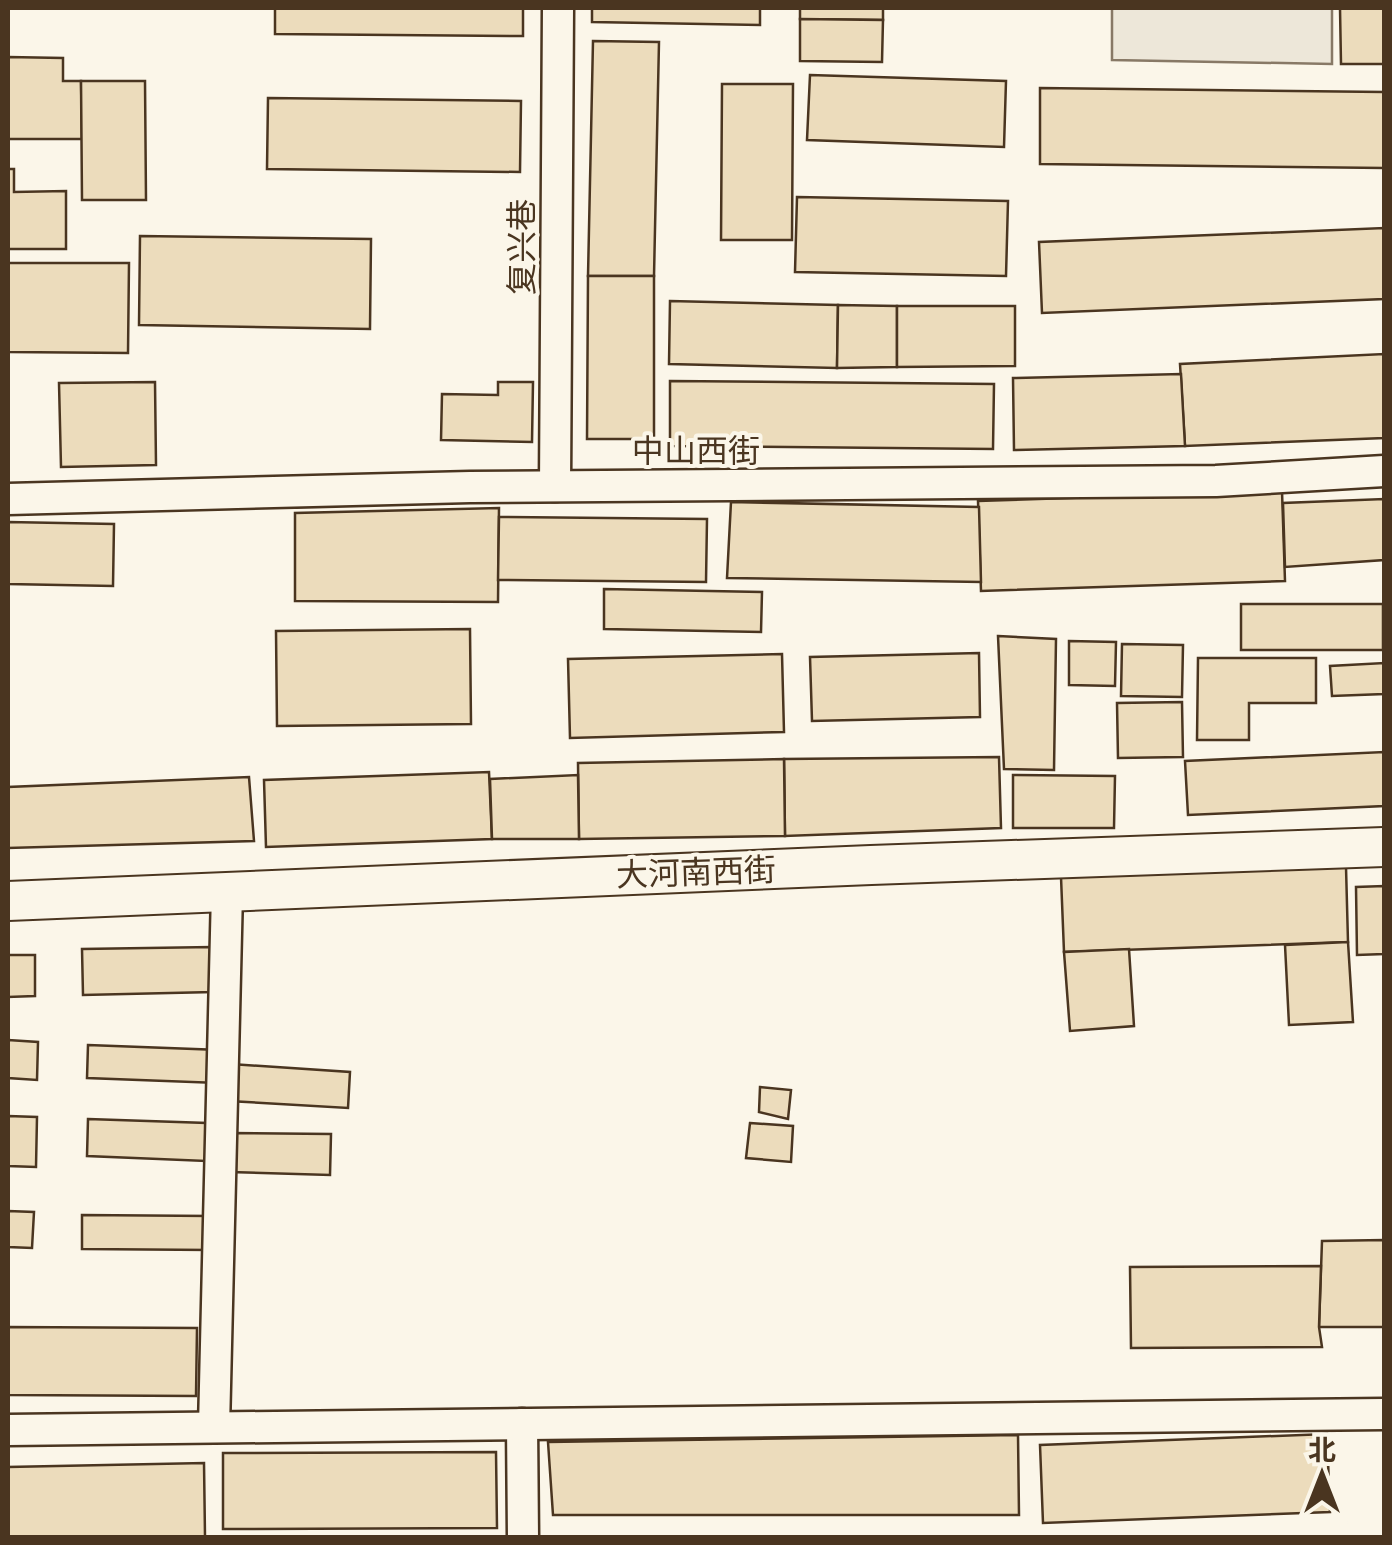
<svg xmlns="http://www.w3.org/2000/svg" width="1392" height="1545" viewBox="0 0 1392 1545" font-family="Poppins,'Noto Sans SC',sans-serif">
  <style>
    .parking { fill: #ede7d9; stroke: #887966; stroke-width: 2.5 }
    .building { fill: #ecdcbc; stroke: #4a3520; stroke-width: 2.5 }
    .lines { fill: none; stroke-linecap: round; stroke-linejoin: round }
    .minor-casing { stroke: #4a3520; stroke-width: 35 }
    .tertiary-casing { stroke: #4a3520; stroke-width: 42 }
    .minor { stroke: #fbf6e9; stroke-width: 30 }
    .tertiary { stroke: #fbf6e9; stroke-width: 38 }
    .labels { text-anchor: middle; dominant-baseline: central; stroke-width: 8; stroke-linejoin: round; paint-order: stroke }
    .street-label { font-size: 32px; fill: #4a3520; stroke: #fbf6e9 }
  </style>
  <rect width="100%" height="100%" fill="#fbf6e9"/>
  <polygon class="parking" points="1112,8 1332,8 1332,64 1112,60"/>
  <g class="building">
    <polygon points="275,8 523,8 523,36 275,34"/>
    <polygon points="592,8 760,8 760,25 592,22"/>
    <polygon points="800,8 883,8 883,20 800,19"/>
    <polygon points="1340,8 1384,8 1384,64 1341,64"/>
    <polygon points="800,19 883,20 882,62 800,61"/>
    <polygon points="593,41 659,42 654,276 588,276"/>
    <polygon points="8,57 63,58 63,81 81,81 82,139 8,139"/>
    <polygon points="810,75 1006,81 1004,147 807,140"/>
    <polygon points="81,81 145,81 146,200 82,200"/>
    <polygon points="722,84 793,84 792,240 721,240"/>
    <polygon points="1040,88 1384,92 1384,168 1040,164"/>
    <polygon points="268,98 521,101 520,172 267,169"/>
    <polygon points="8,169 14,169 14,192 66,191 66,249 8,249"/>
    <polygon points="797,197 1008,201 1006,276 795,272"/>
    <polygon points="1384,228 1384,299 1042,313 1039,242"/>
    <polygon points="140,236 371,239 370,329 139,325"/>
    <polygon points="8,263 129,263 128,353 8,352"/>
    <polygon points="588,276 654,276 654,439 587,439"/>
    <polygon points="670,301 838,305 837,368 669,364"/>
    <polygon points="838,305 897,306 897,367 837,368"/>
    <polygon points="897,306 1015,306 1015,366 897,367"/>
    <polygon points="1384,354 1384,438 1185,446 1180,364"/>
    <polygon points="1181,374 1185,446 1014,450 1013,378"/>
    <polygon points="670,381 994,384 993,449 670,446"/>
    <polygon points="155,382 156,465 61,467 59,383"/>
    <polygon points="498,382 533,382 532,442 441,440 442,394 498,395"/>
    <polygon points="1282,491 1285,581 981,591 978,501"/>
    <polygon points="1384,499 1384,560 1285,567 1283,503"/>
    <polygon points="731,502 979,507 981,582 727,578"/>
    <polygon points="499,508 498,602 295,601 295,513"/>
    <polygon points="499,517 707,519 706,582 498,580"/>
    <polygon points="8,522 114,524 113,586 8,584"/>
    <polygon points="604,589 762,592 761,632 604,629"/>
    <rect x="1241" y="604" width="142" height="46"/>
    <polygon points="470,629 471,724 277,726 276,631"/>
    <polygon points="998,636 1056,639 1054,770 1004,769"/>
    <polygon points="1069,641 1116,642 1115,686 1069,685"/>
    <polygon points="1122,644 1183,645 1182,697 1121,696"/>
    <polygon points="979,653 980,717 812,721 810,657"/>
    <polygon points="782,654 784,732 570,738 568,659"/>
    <polygon points="1198,658 1316,658 1316,703 1249,703 1249,740 1197,740"/>
    <polygon points="1384,663 1384,694 1332,696 1330,666"/>
    <polygon points="1182,702 1183,757 1118,758 1117,703"/>
    <polygon points="1384,752 1384,806 1188,815 1185,761"/>
    <polygon points="999,757 1001,828 785,836 784,759"/>
    <polygon points="784,759 785,836 579,839 578,763"/>
    <polygon points="489,772 492,839 266,847 264,780"/>
    <polygon points="578,775 579,839 492,839 490,779"/>
    <polygon points="1013,775 1115,776 1114,828 1013,828"/>
    <polygon points="249,777 254,841 8,848 8,787"/>
    <polygon points="1346,867 1348,942 1064,952 1061,877"/>
    <polygon points="1384,886 1384,954 1357,955 1356,887"/>
    <polygon points="1348,942 1353,1022 1289,1025 1285,945"/>
    <polygon points="212,947 213,992 83,995 82,949"/>
    <polygon points="1129,949 1134,1026 1070,1031 1064,952"/>
    <polygon points="8,955 35,955 35,996 8,997"/>
    <polygon points="8,1040 38,1042 37,1080 8,1078"/>
    <polygon points="88,1045 220,1050 218,1083 87,1078"/>
    <polygon points="231,1064 350,1072 348,1108 229,1101"/>
    <polygon points="760,1087 791,1090 788,1119 759,1112"/>
    <polygon points="8,1116 37,1117 36,1167 8,1166"/>
    <polygon points="88,1119 207,1123 206,1161 87,1156"/>
    <polygon points="750,1123 793,1126 791,1162 746,1158"/>
    <polygon points="231,1133 331,1134 330,1175 230,1172"/>
    <polygon points="8,1211 34,1212 32,1248 8,1247"/>
    <polygon points="82,1215 211,1216 210,1250 82,1249"/>
    <polygon points="1384,1240 1384,1327 1319,1327 1322,1241"/>
    <polygon points="1321,1266 1319,1327 1322,1347 1131,1348 1130,1267"/>
    <polygon points="8,1327 197,1328 196,1396 8,1395"/>
    <polygon points="1327,1434 1330,1512 1043,1523 1040,1445"/>
    <polygon points="1018,1435 1019,1515 553,1515 548,1442"/>
    <polygon points="496,1452 497,1528 223,1529 223,1453"/>
    <polygon points="204,1463 205,1536 8,1538 8,1467"/>
  </g>
  <g class="lines">
    <g class="minor-casing">
      <g id="minor">
        <polyline points="555,486 558,8"/>
        <polyline points="8,499 470,487 1216,481 1384,471"/>
        <polyline points="522,1424 523,1538"/>
        <polyline points="214,1427 227,892"/>
        <polyline points="8,1430 1384,1414"/>
      </g>
    </g>
    <g class="tertiary-casing">
      <polyline id="tertiary" points="8,901 871,865 1384,847"/>
    </g>
    <use href="#minor" class="minor"/>
    <use href="#tertiary" class="tertiary"/>
  </g>
  <g class="labels">
    <g class="street-label">
      <text transform="translate(521 247) rotate(-90)">复兴巷</text>
      <text x="696" y="450">中山西街</text>
      <text transform="translate(696 872) rotate(-2)">大河南西街</text>
    </g>
  </g>
  <rect width="1392" height="1545" fill="none" stroke="#4a3520" stroke-width="20"/>
  <g transform="translate(1322 1475)" stroke="#fbf6e9" stroke-width="8" paint-order="stroke">
  <path d="M0-8L18 38L0 25L-18 38Z" fill="#4a3520"/>
  <text y="-15" font-size="28" font-weight="bold" text-anchor="middle" fill="#4a3520">北</text>
  </g>
</svg>
